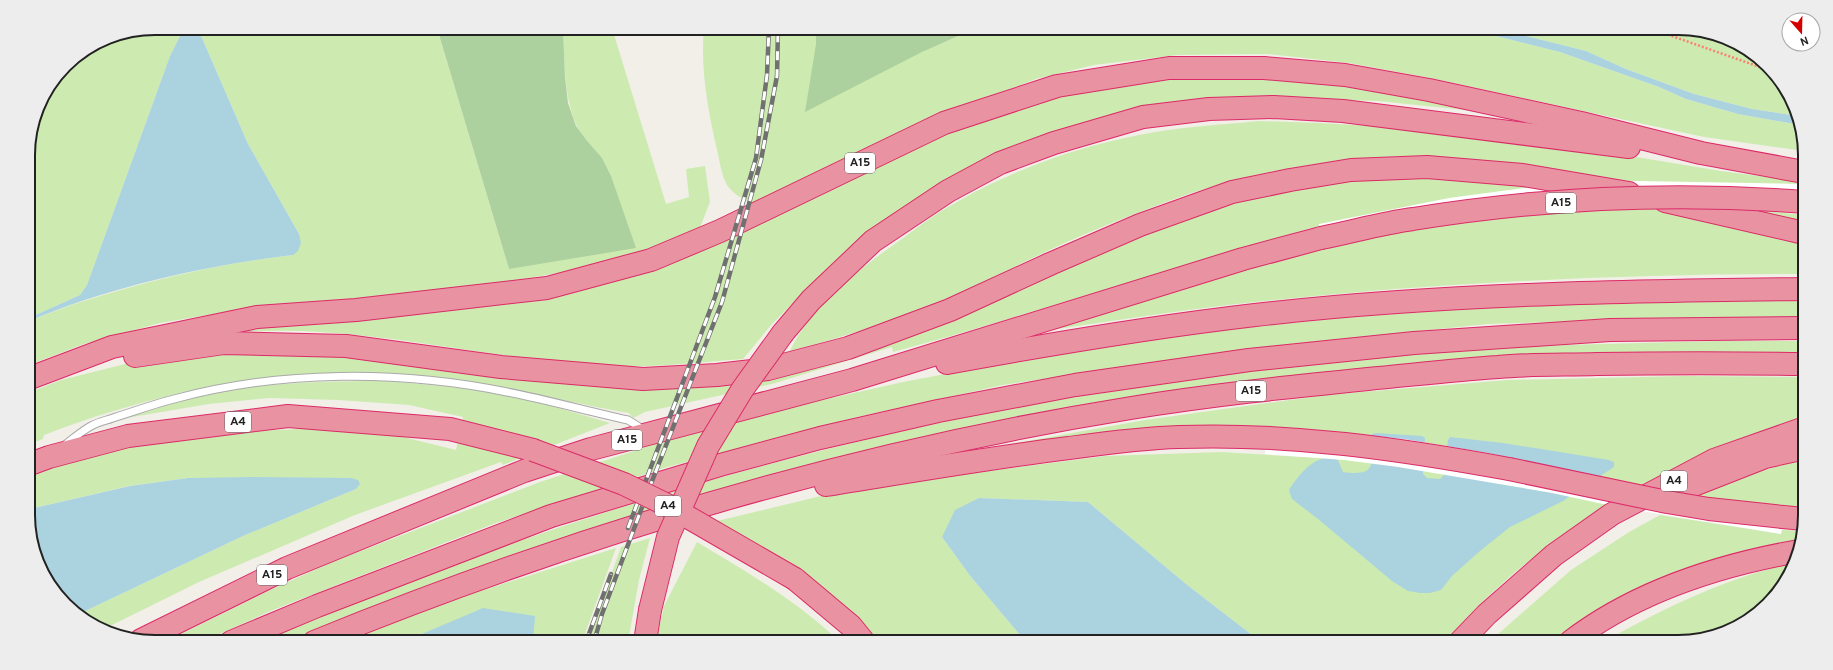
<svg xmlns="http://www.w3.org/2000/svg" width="1833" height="670" viewBox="0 0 1833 670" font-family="Overpass,sans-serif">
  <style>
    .grass { fill: #cdebb0 }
    .forest { fill: #add19e }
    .water { fill: #aad3df }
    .pier { fill: #fff }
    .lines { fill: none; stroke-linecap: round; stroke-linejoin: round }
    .lane-casing { stroke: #a9a9a9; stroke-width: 9 }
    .highway-casing { stroke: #dc2a67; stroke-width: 24 }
    .path { stroke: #fa8072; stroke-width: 2.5; stroke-dasharray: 2 2; stroke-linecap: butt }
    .lane { stroke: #fff; stroke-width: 7 }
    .highway { stroke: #e892a2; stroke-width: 22 }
    .rail-casing { stroke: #707070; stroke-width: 4.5 }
    .rail { stroke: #fff; stroke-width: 3; stroke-dasharray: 9; stroke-linecap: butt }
    .highway-bridge-casing { stroke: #dc2a67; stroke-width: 24; stroke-linecap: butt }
    .highway-bridge { stroke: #e892a2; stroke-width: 22 }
    .labels { text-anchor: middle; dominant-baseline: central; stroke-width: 4; stroke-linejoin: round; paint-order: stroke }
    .shield { fill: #fff; stroke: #646464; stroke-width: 1 }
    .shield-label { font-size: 12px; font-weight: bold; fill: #222 }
    .rim { fill: none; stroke: #222; stroke-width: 2 }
  </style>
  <rect width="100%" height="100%" fill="#f2efe9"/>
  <g class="grass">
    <path d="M155,28H437L509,269L588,142C584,136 578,130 576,124C563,93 565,60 563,28H612L666,204L689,197L686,169L705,166L710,202L699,230L636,254L569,271L478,287L232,311L160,323L84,344L29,365V321C48,314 67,306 87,300C154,279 223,263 293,255L299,234L248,144L202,38L180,36L170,56L87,285L80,295L29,318L28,146L41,99L71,60L107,38Z"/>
    <path d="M704,28H816V44L920,53L976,28H1464L1560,52L1659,87L1686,99L1738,114L1800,125L1804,138V151L1704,137L1430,78L1349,63L1268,54L1178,55L1094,65L1036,79L943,115L757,206C747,201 733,195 727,185C721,174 720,162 717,150C708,111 700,68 704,28Z"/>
    <polygon points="1494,28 1678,28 1719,35 1774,71 1795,106 1798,116 1752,109 1694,94 1626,69 1586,51"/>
    <path d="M1149,76L1319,78L1514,115L1378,101L1317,99L1049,135L812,284L772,324L743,359C703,362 663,367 623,366C521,364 422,338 320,332C278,329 236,332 194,335L570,288L1010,107Z"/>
    <path d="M1259,121L1321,123L1389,127L1606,152L1721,171L1804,182V222C1721,204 1639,184 1555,171C1520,165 1485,159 1450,158C1356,154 1257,168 1169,201C1126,217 1083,234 1041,254C1017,265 994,278 970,289C911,315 852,335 790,351C809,310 849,277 885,251C901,240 916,228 932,217C994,177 1066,149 1139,135C1178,127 1219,125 1259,121Z"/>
    <path d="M1425,173L1600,196L1804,239V274C1615,274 1425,283 1237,304C1170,312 1104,322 1038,332L1316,246L1311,228L951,336L893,352L892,347L772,384L645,412L633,418L629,413C574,404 521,389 466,381C321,360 181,382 44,435L43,439L30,444V392L61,380L133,362L212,350L297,348L509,373L774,371L1095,248L1265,190Z"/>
    <polygon points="1804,294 1804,318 1619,320 1488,324 1361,337 1200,356 1003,385 857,417 664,468 496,523 273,610 202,642 165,642 270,590 332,562 540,482 664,441 773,411 903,382 1014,361 1179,335 1339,318 1466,309 1536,300"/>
    <path d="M1717,341H1804L1805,358L1717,356L1088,410L415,593L292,642H261C312,621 363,598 414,579C632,497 858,433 1088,394C1226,371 1366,355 1506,347C1576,344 1647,343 1717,341Z"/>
    <path d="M1684,376L1805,377V417C1685,453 1570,517 1480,604C1468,616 1457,629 1445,642H1261L1186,584L1088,502L979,498L942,537L971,577L1026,642H874L713,522L850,489L1105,456L1221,452L1303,457L1334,432L1066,438L1005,445L1145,420L1325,395L1508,380Z"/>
    <path d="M384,381C438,385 492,390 545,404C567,410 588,417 610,423L503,465L501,462L355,515L199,582L104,629L81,613L243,536L356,489L351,478H188L129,486L30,509V475L53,466L128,447L252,431L319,428L391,434L456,450L463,417L409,405L338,400L269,398L209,404L126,418C158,408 190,397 223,391C276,382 330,381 384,381Z"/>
    <polygon points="1805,459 1805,512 1691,496 1757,472"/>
    <polygon points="1660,515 1781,534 1782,530 1802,531 1800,543 1559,642 1489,642 1571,570 1629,532"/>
    <polygon points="650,538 639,580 628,642 587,642 621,547"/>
    <path d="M697,542C747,572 797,601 840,642H656L664,606Z"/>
    <polygon points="616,548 582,642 346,642 414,612"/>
    <path d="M1795,562C1791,570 1788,580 1783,587C1733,651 1676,642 1604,642C1665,607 1727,578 1795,562Z"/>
  </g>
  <g class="forest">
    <polygon points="437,28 563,28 565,77 568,103 576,126 588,142 602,158 611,176 636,248 509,269"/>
    <polygon points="816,28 976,28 920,53 805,112 816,44"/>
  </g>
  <g class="water">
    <polygon points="1464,28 1494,28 1586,51 1626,69 1694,94 1752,109 1798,116 1800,125 1738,114 1686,99 1659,87 1560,52"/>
    <path d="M187,32L198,33L202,38L248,144L299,234L301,243L298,251L293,255C203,266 113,286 29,321V318L80,295L87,285L170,56L180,36Z"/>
    <path d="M1376,433L1422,436L1425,438L1423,474L1427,478L1440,479L1443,476L1448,440L1450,437L1503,443L1609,460L1614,462V467L1563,501L1510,527L1480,551L1452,576L1441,590L1430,593H1420L1408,591L1392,581L1318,519L1292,499L1289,490C1298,475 1318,450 1338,460L1343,472C1379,477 1371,463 1372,434Z"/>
    <polygon points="253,477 351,478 358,480 360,484 356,489 243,536 81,613 60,599 30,540 30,509 130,486 188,478"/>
    <polygon points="979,498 1088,502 1186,584 1261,642 1026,642 971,577 942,537 955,510"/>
    <polygon points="483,608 535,616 533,642 403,642"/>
  </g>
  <g class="pier">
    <polygon points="1638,181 1804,184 1804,215 1728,207 1591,208 1321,238 1319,224 1449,198 1539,186"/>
    <polygon points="1268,428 1335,432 1404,439 1488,453 1691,496 1784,508 1781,534 1617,507 1552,493 1398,467 1344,460 1265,454"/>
  </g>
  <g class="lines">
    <g class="lane-casing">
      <path id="lane" d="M66,444C74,438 82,431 91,426C98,422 108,420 116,417C135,411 154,404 174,399C281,370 399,370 507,392C548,400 587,411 628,420L644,430"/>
    </g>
    <g class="highway-casing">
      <g id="highway">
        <polyline points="1665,201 1804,233"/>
        <polyline points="783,333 811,300 873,241 948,191 1000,163 1054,143 1143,117 1209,109 1274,107 1343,111 1629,147"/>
        <polyline points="135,356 224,343 346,346 501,367 643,379 717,375 768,369 848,348 950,310 1050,264 1140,225 1232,192 1290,180 1351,170 1427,167 1523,175 1629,193"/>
        <path d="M947,363C1050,344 1152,327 1255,315C1437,294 1621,291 1804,289"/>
        <polyline points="30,378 112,347 257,317 356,310 547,288 651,260 720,231 944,123 1057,86 1169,68 1264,68 1345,75 1429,90 1581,123 1701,153 1804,172"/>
        <polyline points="30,464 49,457 128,436 288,416 450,429 533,450"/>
        <path d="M826,485C907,472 988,458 1069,448C1106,443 1142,438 1179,437C1290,433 1400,449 1509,469"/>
        <polyline points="1686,488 1765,457 1805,448"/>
        <polyline points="1783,517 1804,519"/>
        <polyline points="795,579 851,626 864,642"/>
        <polyline points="141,640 287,568 524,471 591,449 852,380 1243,259 1321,238"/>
        <polyline points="231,642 317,606 551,516 720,465 820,438 938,411 1075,385 1249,360 1414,343 1610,330 1804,328"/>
        <path d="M314,642C577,535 851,453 1131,408C1210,395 1289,387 1368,379C1411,375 1454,370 1498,367C1531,364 1564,365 1597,364C1666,363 1735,363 1805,364"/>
        <polyline points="645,642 650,610"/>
        <polyline points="1460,642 1487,614 1554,555 1612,514 1714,460 1805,428"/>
        <path d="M1570,642C1635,592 1720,565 1799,551"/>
      </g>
    </g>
    <polyline class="path" points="1649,28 1774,72"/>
    <use href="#lane" class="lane"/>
    <use href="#highway" class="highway"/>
    <g class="rail-casing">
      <g id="rail">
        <polyline points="628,528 715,297 756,158 767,75 769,28"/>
        <polyline points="586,642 611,574"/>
        <polyline points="594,642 602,614 647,494 722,302 761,160 777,76 778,28"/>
      </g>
    </g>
    <use href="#rail" class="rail"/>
    <g class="highway-bridge-casing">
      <g id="highway-bridge">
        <path d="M1321,238C1352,232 1382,223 1413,219C1542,198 1674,192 1804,202"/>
        <polyline points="533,450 624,484 667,505 795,579"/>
        <polyline points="1509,469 1667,502 1709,509 1783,517"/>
        <polyline points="650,610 668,537 708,446 742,390 783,333"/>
      </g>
    </g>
    <use href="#highway-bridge" class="highway-bridge"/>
  </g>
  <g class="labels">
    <g class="shield">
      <rect x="845" y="153" width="30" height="20" rx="3"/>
      <rect x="1546" y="193" width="30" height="20" rx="3"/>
      <rect x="1236" y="381" width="30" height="20" rx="3"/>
      <rect x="225" y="412" width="26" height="20" rx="3"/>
      <rect x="612" y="430" width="30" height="20" rx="3"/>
      <rect x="1661" y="471" width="26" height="20" rx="3"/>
      <rect x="655" y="496" width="26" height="20" rx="3"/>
      <rect x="257" y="565" width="30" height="20" rx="3"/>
    </g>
    <g class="shield-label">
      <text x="860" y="163">A15</text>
      <text x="1561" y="203">A15</text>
      <text x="1251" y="391">A15</text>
      <text x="238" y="422">A4</text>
      <text x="627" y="440">A15</text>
      <text x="1674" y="481">A4</text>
      <text x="668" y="506">A4</text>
      <text x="272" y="575">A15</text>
    </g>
  </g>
  <path d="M0 0H1833V670H0ZM155 35H1678A120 120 0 0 1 1798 155V515A120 120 0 0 1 1678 635H155A120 120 0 0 1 35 515V155A120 120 0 0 1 155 35Z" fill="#ededed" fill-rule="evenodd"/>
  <path class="rim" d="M155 35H1678A120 120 0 0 1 1798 155V515A120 120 0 0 1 1678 635H155A120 120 0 0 1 35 515V155A120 120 0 0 1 155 35Z"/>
  <g transform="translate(1801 32) rotate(160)"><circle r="19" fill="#ffffff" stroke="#a7a7a7"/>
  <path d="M0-3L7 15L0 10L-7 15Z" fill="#d40000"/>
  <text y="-6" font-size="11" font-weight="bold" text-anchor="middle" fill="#222222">N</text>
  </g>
</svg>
